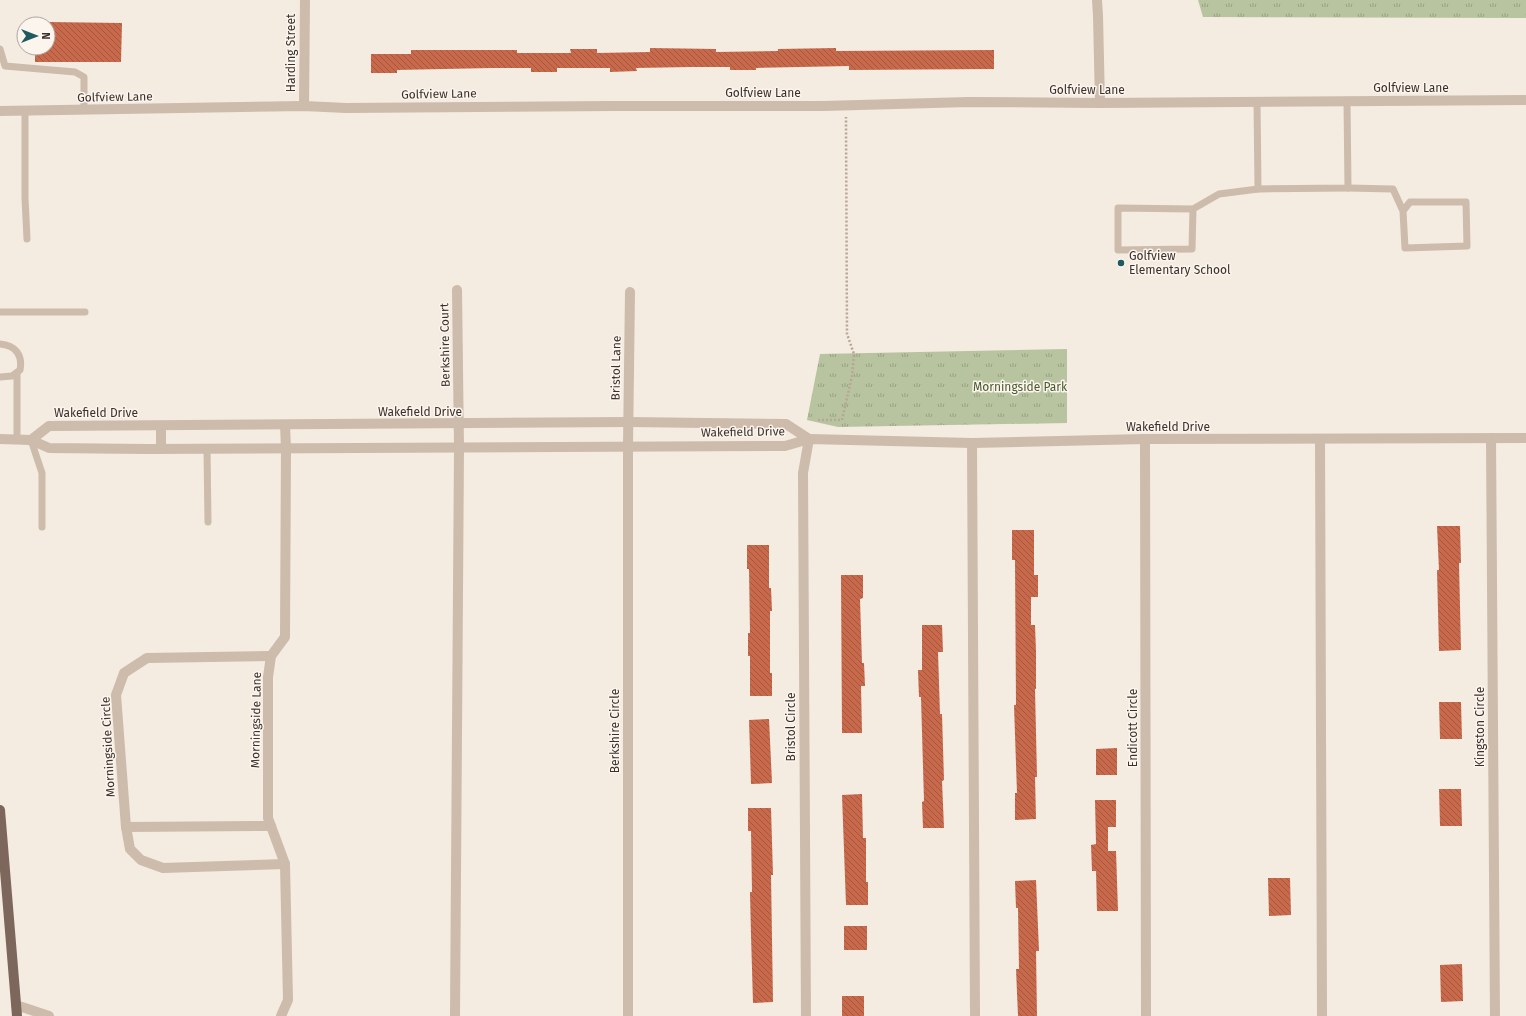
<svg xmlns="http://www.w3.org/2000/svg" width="1526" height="1016" viewBox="0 0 1526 1016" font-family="'Fira Sans',sans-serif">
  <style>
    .grass { fill: url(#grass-tufts) }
    .building { fill: url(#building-back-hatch) }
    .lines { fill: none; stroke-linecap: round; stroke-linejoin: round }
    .path { stroke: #b9a596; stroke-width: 2.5; stroke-dasharray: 2 2; stroke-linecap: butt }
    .service { stroke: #cdbbac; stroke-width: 7 }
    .minor { stroke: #cdbbac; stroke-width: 10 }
    .primary { stroke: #7d675c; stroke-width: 10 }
    .poi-dot { fill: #1f5a5e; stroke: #fbf5ee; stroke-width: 1.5 }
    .labels { text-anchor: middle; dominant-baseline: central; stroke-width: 3; stroke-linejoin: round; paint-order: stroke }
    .street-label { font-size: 12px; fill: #3b302b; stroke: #fbf5ee }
    .poi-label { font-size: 12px; fill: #3b302b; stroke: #fbf5ee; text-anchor: start }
    .park-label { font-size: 12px; fill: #4a5a2e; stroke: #fbf5ee }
  </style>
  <defs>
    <pattern id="grass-tufts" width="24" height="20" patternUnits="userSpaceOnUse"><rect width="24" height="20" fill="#b8c4a0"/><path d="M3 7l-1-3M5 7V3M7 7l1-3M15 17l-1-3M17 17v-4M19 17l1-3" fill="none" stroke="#97a083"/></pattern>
    <pattern id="building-back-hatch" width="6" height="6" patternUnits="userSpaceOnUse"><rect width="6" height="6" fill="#c8694b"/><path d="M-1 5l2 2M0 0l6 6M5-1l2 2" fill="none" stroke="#a4573f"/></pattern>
  </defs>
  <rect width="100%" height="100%" fill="#f4ebe1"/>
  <g class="grass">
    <polygon points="1198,0 1526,0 1526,18 1203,17"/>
    <polygon points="1067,349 1067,423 838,427 807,420 820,354"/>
  </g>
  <g class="building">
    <polygon points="48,22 122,23 121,62 35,62 35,48 48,48"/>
    <polygon points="650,48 716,49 716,52 778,51 778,49 836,48 836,51 994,50 994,69 849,70 849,66 756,68 756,70 730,70 730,67 690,67 636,68 637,71 610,72 610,68 557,68 557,72 531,72 531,68 491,68 397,70 397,73 371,73 371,54 411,54 411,50 517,50 517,53 571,53 570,49 597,49 597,53 650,52"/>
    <polygon points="1437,526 1460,526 1461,563 1459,563 1461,650 1439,651 1437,570 1439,570"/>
    <polygon points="1012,530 1034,530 1034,575 1038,575 1038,597 1031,597 1031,625 1035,625 1036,652 1036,689 1035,689 1037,777 1035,777 1036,819 1015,820 1015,793 1017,793 1014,705 1016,705 1015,560 1012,560"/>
    <polygon points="747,545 769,545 769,588 771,588 772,611 770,611 770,673 772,673 772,696 750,696 750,656 748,656 748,633 750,633 749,569 747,569"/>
    <polygon points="841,575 863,575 863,598 860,599 862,663 864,663 865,686 861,686 862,733 842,733"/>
    <polygon points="922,625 942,625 943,652 938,652 940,714 942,714 944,780 942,781 944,828 923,828 922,802 924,801 921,697 919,697 918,670 922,670"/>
    <polygon points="1439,702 1461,702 1462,739 1440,739"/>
    <polygon points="769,719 772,783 751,784 749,720"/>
    <polygon points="1117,748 1117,775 1096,775 1096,749"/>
    <polygon points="1439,789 1461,789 1462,826 1440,826"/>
    <polygon points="862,794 863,838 866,838 866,882 868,882 868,905 846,905 842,795"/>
    <polygon points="1095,800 1116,800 1116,827 1108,827 1108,851 1116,851 1118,911 1097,911 1096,871 1092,871 1091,845 1096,844"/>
    <polygon points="748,808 771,808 773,875 771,875 773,1002 753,1003 751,935 750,892 752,892 751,831 748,831"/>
    <polygon points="1268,878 1290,878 1291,915 1269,916"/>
    <polygon points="1036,880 1039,951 1036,951 1037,1016 1018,1016 1016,969 1019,969 1018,908 1016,908 1015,881"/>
    <rect x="844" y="926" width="23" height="24"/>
    <polygon points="1462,964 1463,1001 1441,1002 1440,965"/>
    <rect x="842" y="996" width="22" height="20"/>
  </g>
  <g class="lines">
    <polyline class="path" points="818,420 842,420 852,376 854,354 847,334 846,117"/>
    <g class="service">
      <polyline points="0,49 5,66 75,72 84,77 84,110"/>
      <polyline points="1257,102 1258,189 1348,188 1347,101"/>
      <polyline points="25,111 25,198 27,239"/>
      <polyline points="1348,188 1393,189 1403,211 1405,248 1467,246 1466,202 1410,202 1403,211"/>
      <polyline points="1193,209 1192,249 1118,250 1118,208 1193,209 1219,194 1258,189"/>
      <polyline points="0,312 85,312"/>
      <path d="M0,344C15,345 23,355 20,370L12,376L0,377"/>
      <polyline points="17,373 17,439"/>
      <polyline points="31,440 42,473 42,527"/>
      <polyline points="207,449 208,522"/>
    </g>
    <g class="minor">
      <polyline points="1097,0 1098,16 1100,103"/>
      <polyline points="304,106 305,0"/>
      <polyline points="0,111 304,106 346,108 613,106 823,106 969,102 1100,103 1526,100"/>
      <polyline points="1491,438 1495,1016"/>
      <polyline points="0,439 31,440 49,448 147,449 785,446 809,439 972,443 1145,439 1526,438"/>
      <polyline points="1145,439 1146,1016"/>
      <polyline points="1320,439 1322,1016"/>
      <polyline points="31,440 49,426 629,422 786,424 809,439"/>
      <polyline points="972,443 975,1016"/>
      <polyline points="161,449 161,426"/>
      <polyline points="271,826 126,827 130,849 141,860 163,868 285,864"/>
      <polyline points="126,827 116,695 124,673 147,658 271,656"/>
      <polyline points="16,1005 49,1016"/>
      <polyline points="281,1016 288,1000 285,864 268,818 268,677 271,656 285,637 286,448 285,425"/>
      <polyline points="455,1016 459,448 457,290"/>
      <polyline points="628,1016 628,446 630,292"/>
      <polyline points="806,1016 803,473 809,439"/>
    </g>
    <polyline class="primary" points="0,810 17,1016"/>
  </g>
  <circle class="poi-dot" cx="1121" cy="263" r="4"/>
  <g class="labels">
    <g class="street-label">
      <text transform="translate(291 53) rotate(-90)">Harding Street</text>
      <text x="1411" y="88">Golfview Lane</text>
      <text x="1087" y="90">Golfview Lane</text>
      <text x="763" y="93">Golfview Lane</text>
      <text transform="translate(439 94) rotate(-1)">Golfview Lane</text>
      <text transform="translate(115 97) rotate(-1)">Golfview Lane</text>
      <text transform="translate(445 345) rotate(-91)">Berkshire Court</text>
      <text transform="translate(616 368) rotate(-89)">Bristol Lane</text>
      <text x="420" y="412">Wakefield Drive</text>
      <text x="96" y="413">Wakefield Drive</text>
      <text x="1168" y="427">Wakefield Drive</text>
      <text transform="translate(743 432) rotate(-1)">Wakefield Drive</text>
      <text transform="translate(256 720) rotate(-89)">Morningside Lane</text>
      <text transform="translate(791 727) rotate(-90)">Bristol Circle</text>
      <text transform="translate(1480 727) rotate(-90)">Kingston Circle</text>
      <text transform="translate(1133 728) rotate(-90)">Endicott Circle</text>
      <text transform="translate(615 731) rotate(-90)">Berkshire Circle</text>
      <text transform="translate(108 747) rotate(-93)">Morningside Circle</text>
    </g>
    <g class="poi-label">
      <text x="1129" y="256">Golfview<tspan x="1129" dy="14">Elementary School</tspan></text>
    </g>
    <g class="park-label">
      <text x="1020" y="387">Morningside Park</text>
    </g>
  </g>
  <g transform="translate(36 36) rotate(90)"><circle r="19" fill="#fbf5ee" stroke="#aea6a0"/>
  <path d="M0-3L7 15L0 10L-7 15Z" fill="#1f5a5e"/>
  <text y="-6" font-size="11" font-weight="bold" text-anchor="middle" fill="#3b302b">N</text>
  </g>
</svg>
